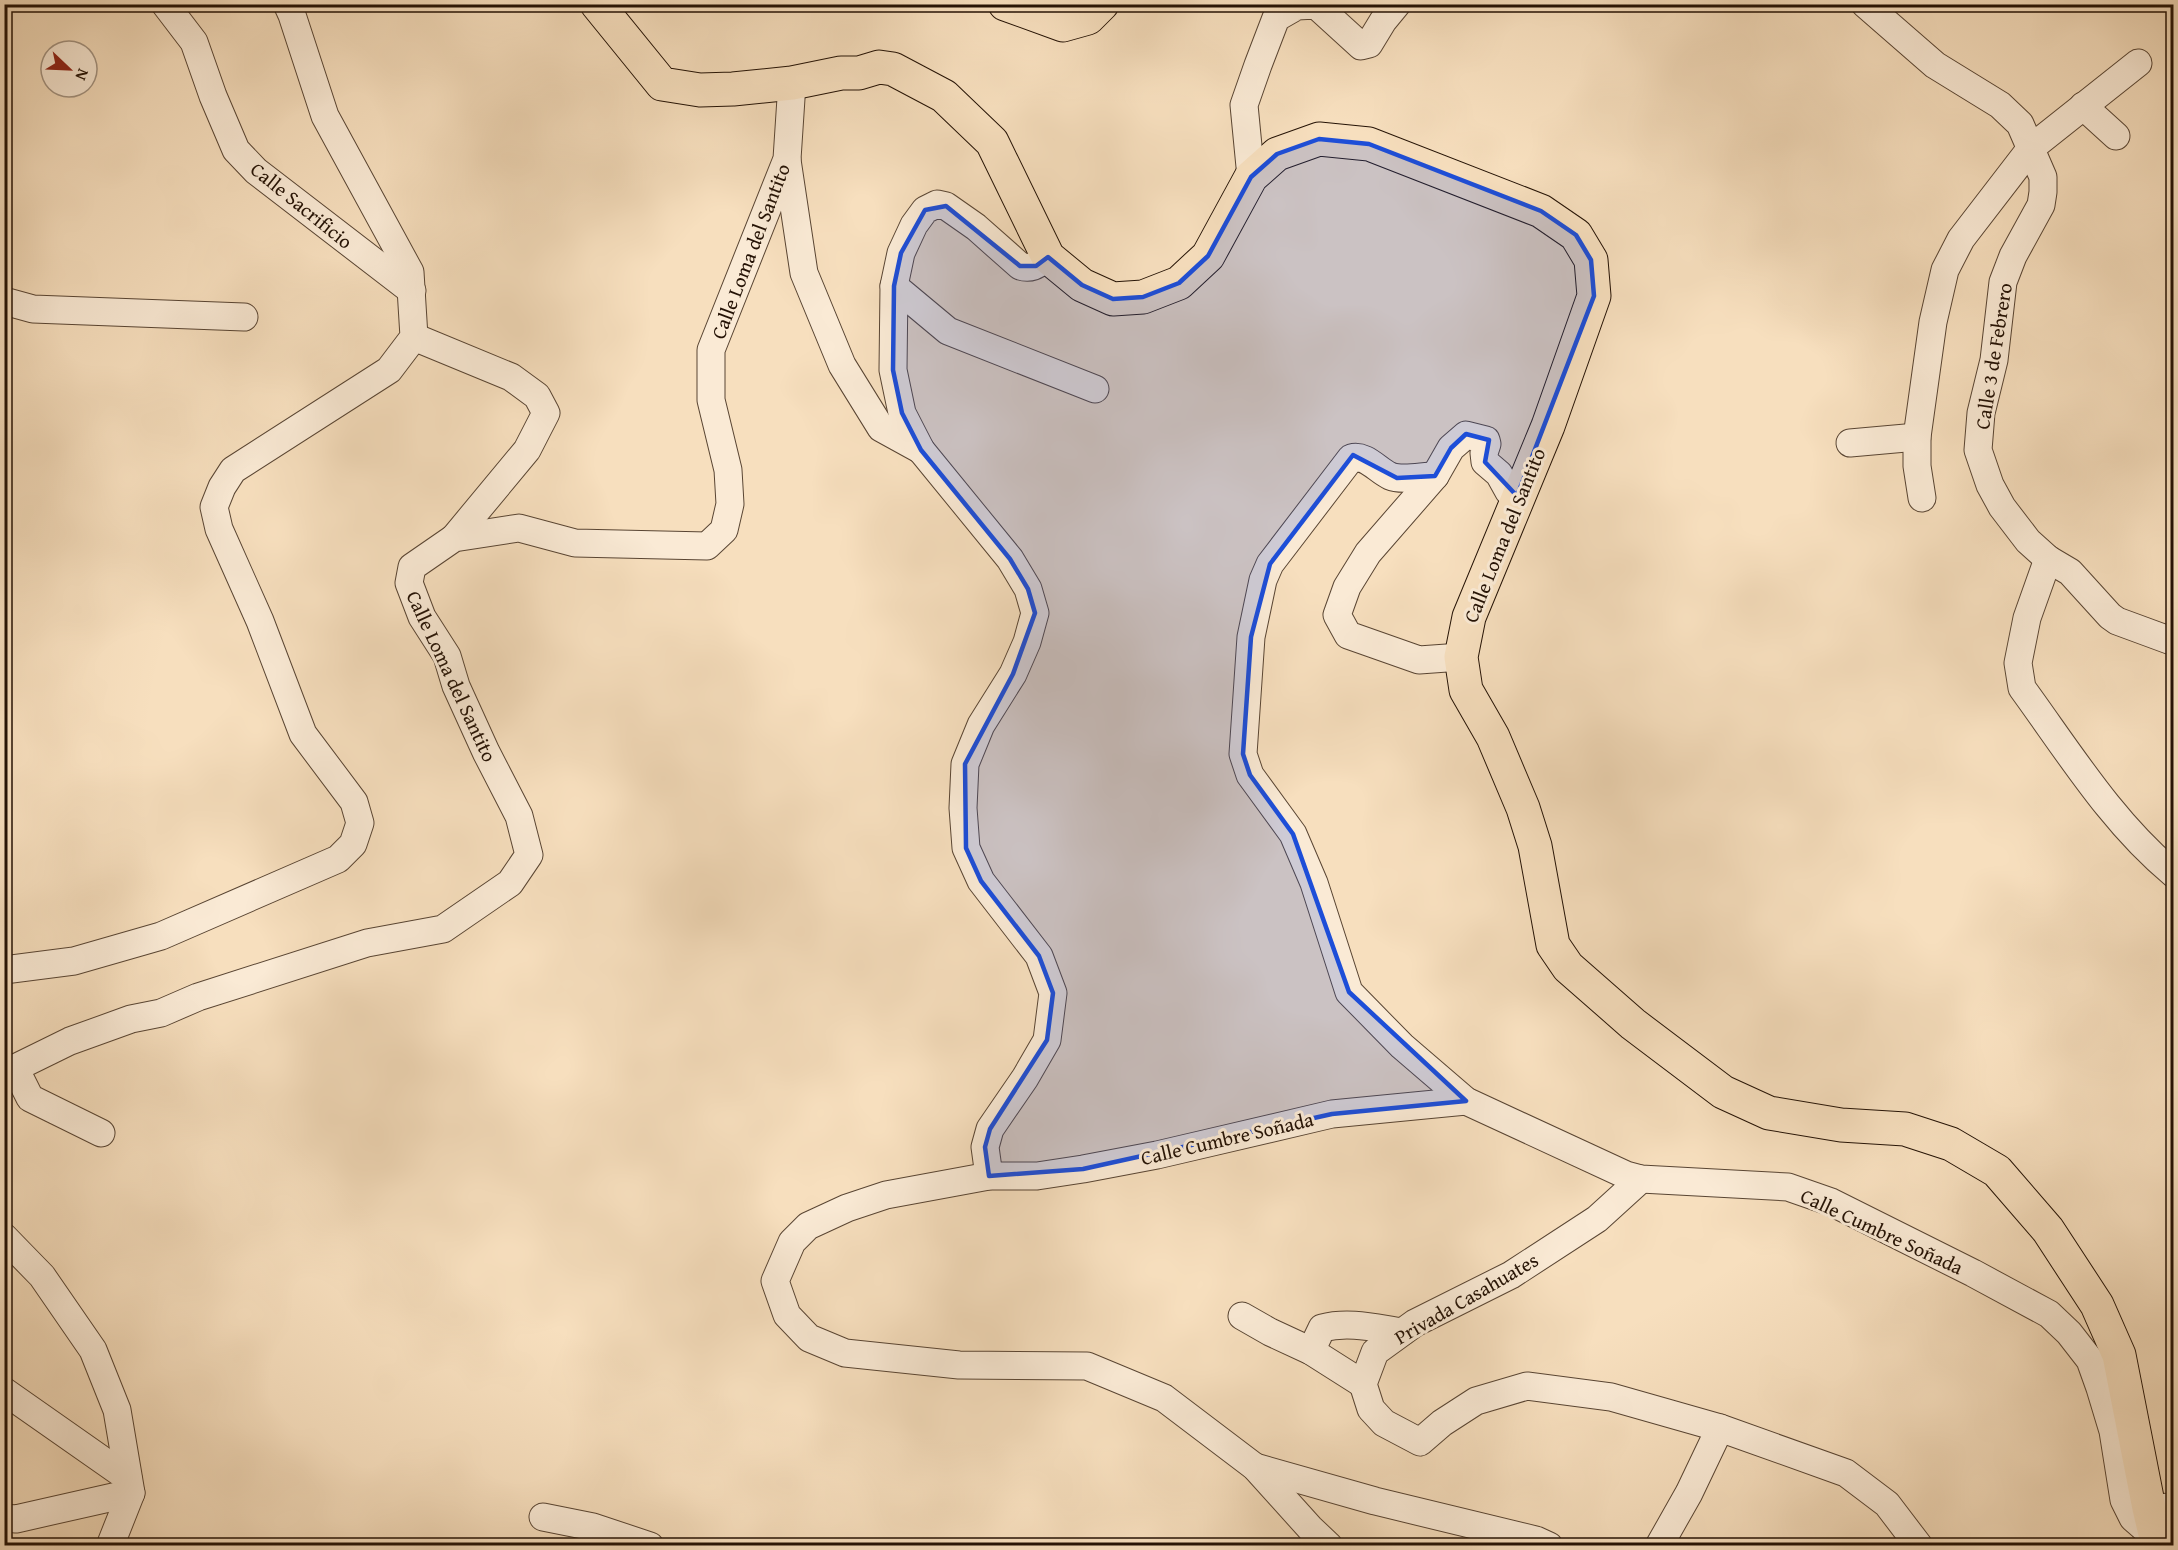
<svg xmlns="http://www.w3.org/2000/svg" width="2178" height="1550" viewBox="0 0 2178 1550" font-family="'Gentium Book Plus',serif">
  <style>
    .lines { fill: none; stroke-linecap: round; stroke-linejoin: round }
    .minor-casing { stroke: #594533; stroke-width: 29 }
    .major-casing { stroke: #241205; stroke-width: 35 }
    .minor { stroke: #faead5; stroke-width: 27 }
    .major { stroke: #f7dfbe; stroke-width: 33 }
    .marked { fill: #1d4ed8; fill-opacity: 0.2; stroke: #1d4ed8; stroke-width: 4.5; stroke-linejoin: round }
    .labels { text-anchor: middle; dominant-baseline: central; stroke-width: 6; stroke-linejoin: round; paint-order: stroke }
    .street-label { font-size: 20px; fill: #241205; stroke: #faead5 }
  </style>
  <rect width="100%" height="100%" fill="#f7dfbe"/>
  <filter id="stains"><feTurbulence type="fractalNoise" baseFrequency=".00333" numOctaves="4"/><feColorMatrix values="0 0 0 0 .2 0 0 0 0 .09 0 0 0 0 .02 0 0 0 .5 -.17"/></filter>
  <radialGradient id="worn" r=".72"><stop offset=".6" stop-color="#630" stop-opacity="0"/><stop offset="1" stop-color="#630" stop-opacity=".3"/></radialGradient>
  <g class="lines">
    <g class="minor-casing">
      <g id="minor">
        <polyline points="165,4 194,42 213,96 236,150 256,171 412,291"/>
        <polyline points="1865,4 1935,65 2000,105 2020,124 2043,177 2043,192 2041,205 2013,256 2003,282 1994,360 1981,413 1978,450 1990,485 2002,507 2028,541 2048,559 2070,572 2110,616 2117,621 2174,642"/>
        <polyline points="2083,106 2116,136"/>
        <polyline points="787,160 804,273 842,365 881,428 921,450"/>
        <polyline points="1251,177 1244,105 1258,65 1276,18 1297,6 1316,5 1361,46 1369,44 1383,21 1397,4"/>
        <polyline points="894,286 948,331 1095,389"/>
        <polyline points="4,301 33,309 244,317"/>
        <polyline points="414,337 511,377 537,396 546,413 527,450 454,538"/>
        <polyline points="1850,443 1917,437"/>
        <path d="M1435,476C1422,476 1402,481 1390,476C1377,470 1366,454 1351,458L1270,564L1263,580L1251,637L1243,754L1250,775L1293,834L1314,883L1349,992L1402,1046L1466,1101L1626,1175L1641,1179L1788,1187L1831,1202L1973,1273L2049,1314L2069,1333L2090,1360L2100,1388L2113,1431L2124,1500L2133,1518L2156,1538"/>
        <polyline points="1922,498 1917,466 1917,437 1933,322 1945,270 1961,239 2031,148 2138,63"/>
        <path d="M2048,559L2027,618L2018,663L2022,688C2068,751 2112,823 2174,874"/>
        <polyline points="1461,657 1419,660 1348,635 1337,615 1347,587 1368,553 1435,476 1451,448 1466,435 1486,440 1487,444 1484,453 1485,462 1499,474 1509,492 1517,496"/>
        <polyline points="4,970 74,961 161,936 338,859 353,844 360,823 354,802 303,734 260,621 219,529 214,507 222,487 233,470 389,370 414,337 410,272 325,116 292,15 287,4"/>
        <polyline points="101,1133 30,1098 15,1068 70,1041 131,1019 161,1013 198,997 367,943 443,929 510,883 529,855 519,816 486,752 456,686 447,656 422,617 409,583 412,567 454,538 519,528 575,543 707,546 724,530 730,504 728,470 711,400 711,350 787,159 792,83"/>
        <path d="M989,1176L985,1147L990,1129L1025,1078L1047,1040L1053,993L1039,956L981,881L966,848L963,808L965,764L981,725L1013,674L1027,642L1035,613L1028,589L1010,559L921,450L902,413L893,370L894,286L901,253L914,225L925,210L937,204L946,206L976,227L1020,266C1032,270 1038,264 1048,257"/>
        <polyline points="1641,1179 1597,1219 1511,1275 1415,1323 1375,1352 1363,1384 1371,1409 1384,1423 1420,1442 1442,1423 1476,1401 1527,1386 1611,1397 1720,1428 1846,1473 1887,1504 1919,1546"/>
        <polyline points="4,1237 42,1276 93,1350 117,1410 131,1493 110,1546"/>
        <polyline points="1242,1316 1270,1332 1311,1351 1363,1384"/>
        <path d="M1311,1351L1322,1328C1349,1321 1375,1328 1402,1332"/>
        <polyline points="4,1391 128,1478"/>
        <polyline points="1255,1467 1375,1501 1536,1540 1549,1546"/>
        <polyline points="2149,1508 2174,1507"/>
        <polyline points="543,1517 593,1527 650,1546"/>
        <polyline points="4,1518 16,1519 131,1493"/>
        <polyline points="1329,1546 1310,1528 1255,1467 1164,1398 1087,1366 959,1365 845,1353 809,1338 787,1315 775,1281 792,1242 808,1226 847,1208 886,1195 989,1176 1037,1176 1083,1169 1157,1155 1332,1114 1466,1101"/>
        <polyline points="1659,1546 1689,1493 1720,1428"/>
      </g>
    </g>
    <g class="major-casing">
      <g id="major">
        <polyline points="597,4 662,84 700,90 733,89 792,83 841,73 859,73 879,67 893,69 944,96 992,142 1048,257 1082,285 1113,299 1143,297 1179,283 1208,256 1251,177 1277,154 1319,139 1369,144 1541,211 1576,235 1591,260 1594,296 1548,426 1469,617 1461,657 1466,690 1493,737 1523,808 1535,846 1553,945 1568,967 1633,1024 1723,1092 1769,1113 1841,1125 1905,1129 1951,1144 1997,1171 2048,1230 2097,1305 2119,1355 2149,1508 2156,1538 2160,1546"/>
        <polyline points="1005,4 1063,25 1088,18 1102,4"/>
      </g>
    </g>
    <use href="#minor" class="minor"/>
    <use href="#major" class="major"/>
  </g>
  <path class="marked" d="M1319,139L1369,144L1541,211L1576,235L1591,260L1594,296L1517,496L1485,462L1489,440L1466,434L1451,448L1435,476L1397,478L1353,455L1270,564L1251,637L1243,754L1250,775L1293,834L1349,992L1466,1101L1332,1114L1083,1169L989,1176L985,1147L990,1129L1047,1040L1053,993L1039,956L981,881L966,848L965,764L1013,674L1035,613L1028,589L1010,559L921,450L902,413L893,370L894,286L901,253L925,210L946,206L1020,266H1036L1048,257L1082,285L1113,299L1143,297L1179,283L1208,256L1251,177L1277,154Z"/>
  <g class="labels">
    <g class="street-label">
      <text transform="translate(302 205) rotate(39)">Calle Sacrificio</text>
      <text transform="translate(750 251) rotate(-69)">Calle Loma del Santito</text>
      <text transform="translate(1993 356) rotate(-81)">Calle 3 de Febrero</text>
      <text transform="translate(1504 535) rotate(-68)">Calle Loma del Santito</text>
      <text transform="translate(452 676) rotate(65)">Calle Loma del Santito</text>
      <text transform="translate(1227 1138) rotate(-13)">Calle Cumbre Soñada</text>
      <text transform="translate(1882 1231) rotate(25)">Calle Cumbre Soñada</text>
      <text transform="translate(1466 1298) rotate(-30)">Privada Casahuates</text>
    </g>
  </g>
  <rect width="2178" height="1550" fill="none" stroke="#f7dfbe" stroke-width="24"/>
  <rect x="6" y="6" width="2166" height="1538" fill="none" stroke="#241205" stroke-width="3"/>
  <rect x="12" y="12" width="2154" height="1526" fill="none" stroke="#241205" stroke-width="1.5"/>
  <g transform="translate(69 69) rotate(113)"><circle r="28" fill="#faead5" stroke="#a49482" stroke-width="1.5"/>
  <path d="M0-4.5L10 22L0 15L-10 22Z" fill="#8f2418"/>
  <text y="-9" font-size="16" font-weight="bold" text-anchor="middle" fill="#241205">N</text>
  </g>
  <rect width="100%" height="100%" filter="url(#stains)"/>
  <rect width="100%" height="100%" fill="url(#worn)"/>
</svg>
